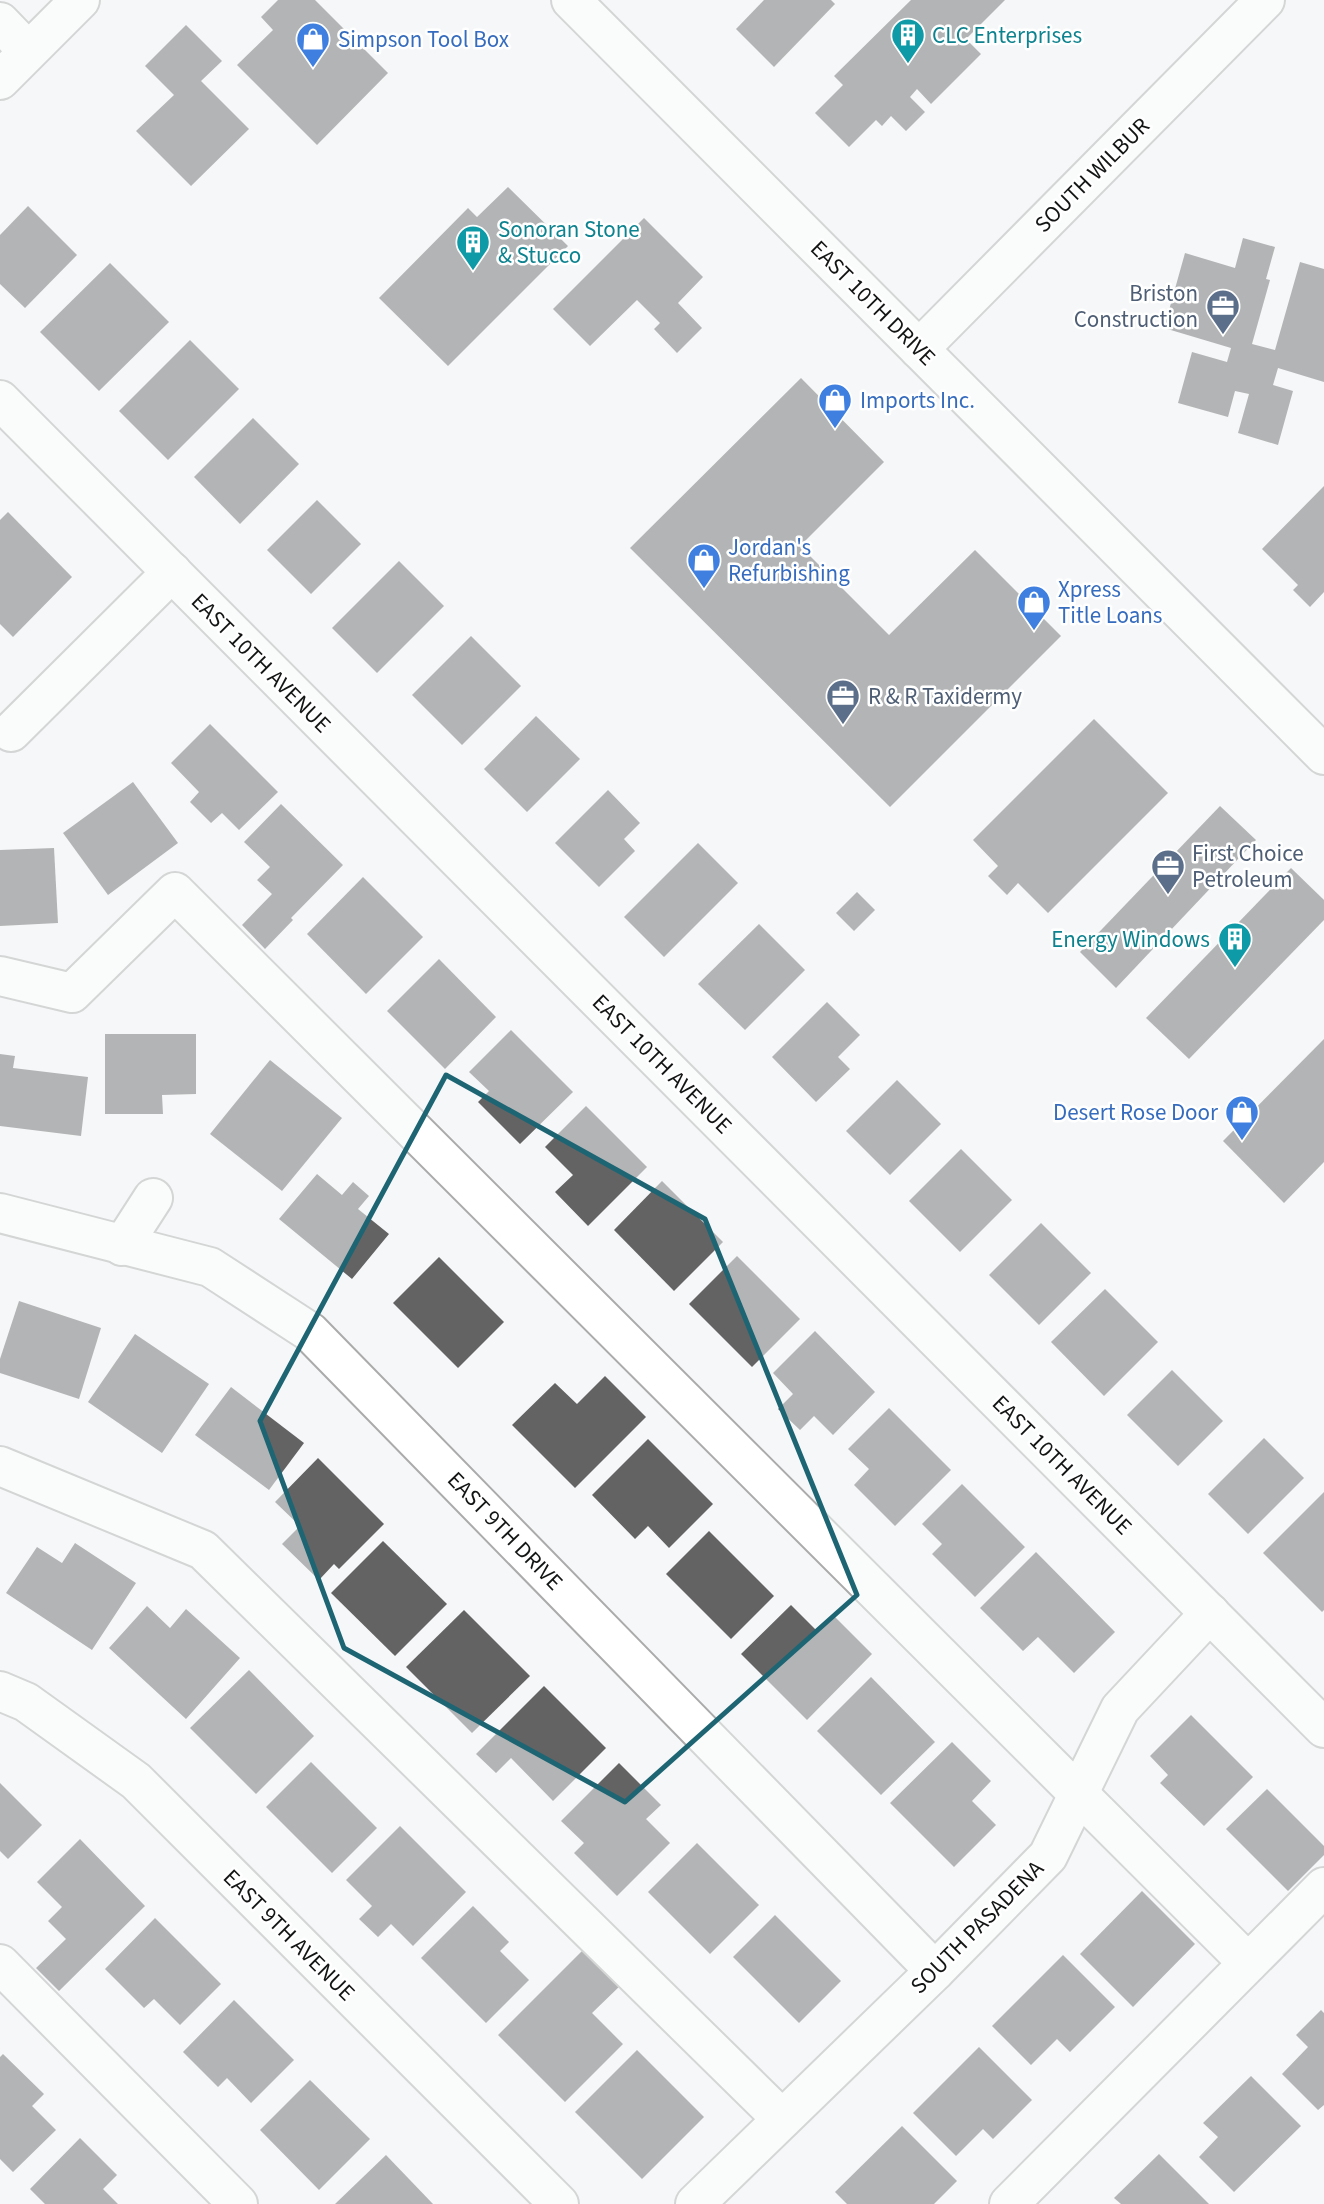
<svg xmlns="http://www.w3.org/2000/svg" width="1324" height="2204" viewBox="0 0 1324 2204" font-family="'Source Sans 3',sans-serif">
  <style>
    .building { fill: #636364 }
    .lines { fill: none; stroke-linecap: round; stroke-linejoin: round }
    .minor-casing { stroke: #ababac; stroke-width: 42 }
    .major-casing { stroke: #ababac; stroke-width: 42 }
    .minor { stroke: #fff; stroke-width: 38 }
    .major { stroke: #fff; stroke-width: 38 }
    .marked { fill: none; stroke: #1e6574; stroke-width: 5; stroke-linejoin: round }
    .labels { text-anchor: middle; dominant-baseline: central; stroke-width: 5; stroke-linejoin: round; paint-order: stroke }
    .culture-label { font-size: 23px; fill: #0d838f; stroke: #fff; text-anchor: start }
    .shop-label { font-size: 23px; fill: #366cbe; stroke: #fff; text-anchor: start }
    .street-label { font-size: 23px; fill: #131414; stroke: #fff }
    .service-label { font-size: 23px; fill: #4e5e75; stroke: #fff; text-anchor: start }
  </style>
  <rect width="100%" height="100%" fill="#f6f7f8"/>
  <g class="building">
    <polygon points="278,0 315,0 388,73 317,145 237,65 273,30 261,17"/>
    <polygon points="764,0 831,0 835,4 774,67 736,29"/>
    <polygon points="911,0 1005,0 966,39 981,54 931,104 917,89 910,97 925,112 906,131 891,116 882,126 876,120 849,147 815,113 843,85 834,76"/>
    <polygon points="186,25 222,61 201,81 249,129 191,186 136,131 174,95 145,66"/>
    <polygon points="508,187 568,246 448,366 379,298 468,208 477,217"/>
    <polygon points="28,206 77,255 25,308 0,284 0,235"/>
    <polygon points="644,218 703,277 678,303 702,328 677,353 654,329 660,323 637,300 590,346 553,309"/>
    <polygon points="1243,238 1275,247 1266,279 1270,280 1252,344 1275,350 1300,262 1324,269 1324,382 1278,368 1273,385 1293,391 1278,445 1238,433 1249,394 1235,391 1228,417 1178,403 1192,352 1227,362 1231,348 1164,328 1185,253 1235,268"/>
    <polygon points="110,263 169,322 99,391 40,332"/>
    <polygon points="190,340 239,389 168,460 119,411"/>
    <polygon points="801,378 884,462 800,546 889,635 975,550 1061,636 890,807 630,548"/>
    <polygon points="253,418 299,464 240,524 194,477"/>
    <polygon points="1324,486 1324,592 1310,607 1293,590 1298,585 1262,549"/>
    <polygon points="317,500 361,544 311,594 267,550"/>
    <polygon points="8,512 72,577 13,637 0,624 0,520"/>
    <polygon points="399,561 444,606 377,673 332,628"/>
    <polygon points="471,636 521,686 462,745 412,695"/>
    <polygon points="536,716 580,759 527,812 484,769"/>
    <polygon points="1094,719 1168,793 1048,913 1018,883 1007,895 988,876 998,866 973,840"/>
    <polygon points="210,724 278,792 239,830 222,813 211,823 190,802 199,792 171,763"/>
    <polygon points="133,782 178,843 108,895 63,833"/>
    <polygon points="608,790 640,823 624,839 635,851 599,887 555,843"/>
    <polygon points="281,804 343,865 291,918 293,920 265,949 242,925 272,894 257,880 270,867 244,842"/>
    <polygon points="1220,806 1256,840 1116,988 1080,952"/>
    <polygon points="698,843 738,883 664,957 624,917"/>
    <polygon points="54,848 58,923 0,926 0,850"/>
    <polygon points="1291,868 1324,900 1324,920 1189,1059 1146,1018"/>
    <polygon points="363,877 423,937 366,994 307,934"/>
    <polygon points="857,892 875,910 854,931 836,913"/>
    <polygon points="759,924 805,970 745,1030 698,984"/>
    <polygon points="439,959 496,1017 445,1069 387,1011"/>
    <polygon points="827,1002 860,1035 838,1057 850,1069 816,1102 772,1057"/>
    <polygon points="511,1030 573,1092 520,1144 478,1102 489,1091 469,1072"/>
    <polygon points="105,1034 196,1034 196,1094 162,1095 163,1114 105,1114"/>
    <polygon points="1324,1039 1324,1162 1284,1203 1223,1141"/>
    <polygon points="0,1054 15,1056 13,1068 88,1077 81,1136 0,1126"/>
    <polygon points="270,1060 342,1118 282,1191 210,1134"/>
    <polygon points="897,1080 941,1124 890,1175 846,1131"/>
    <polygon points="586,1106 647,1167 588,1226 555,1192 573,1175 545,1147"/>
    <polygon points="961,1149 1012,1200 960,1252 909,1201"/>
    <polygon points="317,1174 342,1195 353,1182 369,1196 358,1209 389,1234 352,1279 279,1219"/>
    <polygon points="662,1181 723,1242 674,1291 614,1230"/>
    <polygon points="1041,1223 1091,1273 1039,1325 989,1275"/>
    <polygon points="737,1256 800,1319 752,1367 689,1304"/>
    <polygon points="439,1257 504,1322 458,1368 393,1303"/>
    <polygon points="1105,1289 1158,1342 1104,1396 1051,1342"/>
    <polygon points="19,1301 101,1328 79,1399 0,1373 0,1359"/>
    <polygon points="815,1331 875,1392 833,1435 814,1416 800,1430 778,1409 793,1394 773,1373"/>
    <polygon points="135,1334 209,1384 162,1453 88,1402"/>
    <polygon points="1172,1370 1223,1421 1178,1466 1127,1415"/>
    <polygon points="605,1376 646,1417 575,1488 512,1425 555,1383 577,1404"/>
    <polygon points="231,1387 304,1443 269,1490 195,1435"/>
    <polygon points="889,1408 951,1470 895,1526 854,1485 869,1469 848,1449"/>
    <polygon points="1264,1438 1304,1478 1248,1534 1208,1494"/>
    <polygon points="648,1439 713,1504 669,1548 648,1526 635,1539 592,1495"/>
    <polygon points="318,1458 384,1524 339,1569 334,1564 319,1580 282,1544 300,1526 275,1502"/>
    <polygon points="962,1484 1025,1547 975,1597 932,1554 942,1544 922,1524"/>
    <polygon points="1324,1492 1324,1610 1322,1612 1263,1553"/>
    <polygon points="709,1531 774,1596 731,1639 666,1574"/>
    <polygon points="383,1541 447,1604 395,1656 331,1593"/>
    <polygon points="75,1543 136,1583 92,1650 6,1593 37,1547 62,1563"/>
    <polygon points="1036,1552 1115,1632 1074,1673 1038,1637 1023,1651 980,1608"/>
    <polygon points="791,1605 818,1632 834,1616 872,1654 807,1720 741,1654"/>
    <polygon points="147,1606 170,1628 186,1609 240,1658 186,1719 109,1648"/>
    <polygon points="464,1610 530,1676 472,1733 406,1667"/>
    <polygon points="249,1670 314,1736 256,1794 190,1728"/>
    <polygon points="871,1677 935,1742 881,1795 817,1731"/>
    <polygon points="544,1686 606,1748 553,1801 511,1758 496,1773 476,1754"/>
    <polygon points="1191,1715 1253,1777 1204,1826 1160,1783 1168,1775 1150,1756"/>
    <polygon points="952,1742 991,1781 972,1801 996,1825 954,1867 890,1803"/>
    <polygon points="311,1762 377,1828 332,1873 266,1807"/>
    <polygon points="619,1763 661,1805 646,1819 670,1843 617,1896 574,1853 584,1843 561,1821"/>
    <polygon points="0,1783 42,1825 8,1859 0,1851"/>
    <polygon points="1267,1789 1324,1846 1324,1855 1288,1891 1226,1829"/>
    <polygon points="400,1826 466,1892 413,1946 391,1924 378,1937 359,1919 372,1906 346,1880"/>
    <polygon points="80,1839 145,1906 59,1991 36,1968 66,1939 48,1921 62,1907 37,1882"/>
    <polygon points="697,1843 759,1905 710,1954 648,1892"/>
    <polygon points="1142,1891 1195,1944 1133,2007 1080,1954"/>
    <polygon points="473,1906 509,1942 500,1951 529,1980 486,2023 421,1958"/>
    <polygon points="775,1915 841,1981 799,2023 733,1957"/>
    <polygon points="155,1918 221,1984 180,2025 154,1999 144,2008 105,1969"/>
    <polygon points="585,1948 622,1984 592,2013 623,2044 565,2102 498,2035"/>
    <polygon points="1063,1955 1115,2007 1070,2052 1057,2039 1031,2065 992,2026"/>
    <polygon points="234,2000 294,2060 251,2103 227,2078 218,2087 183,2052"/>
    <polygon points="1321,2010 1324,2013 1324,2105 1318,2110 1282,2074 1308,2047 1296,2035"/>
    <polygon points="979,2047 1032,2100 993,2139 983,2129 956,2156 913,2113"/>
    <polygon points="637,2050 704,2117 642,2179 575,2112"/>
    <polygon points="3,2054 44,2094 32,2106 56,2130 13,2172 0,2159 0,2057"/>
    <polygon points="1251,2076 1301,2126 1234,2192 1199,2157 1218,2137 1203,2123"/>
    <polygon points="310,2080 370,2139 319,2190 260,2130"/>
    <polygon points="902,2126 957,2181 934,2204 847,2204 835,2192"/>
    <polygon points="80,2138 117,2175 103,2189 118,2204 45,2204 30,2189"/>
    <polygon points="1159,2154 1209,2204 1121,2204 1114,2198"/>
    <polygon points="386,2155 433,2204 335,2204"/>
  </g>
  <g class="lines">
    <g class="minor-casing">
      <g id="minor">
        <polyline points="571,0 1324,755"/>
        <polyline points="0,22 28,51"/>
        <polyline points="919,349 1265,0"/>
        <polyline points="0,400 1324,1728"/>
        <polyline points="11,732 172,572"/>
        <polyline points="0,976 72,993 175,892 1248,1963"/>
        <polyline points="0,1213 210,1267 310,1332 935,1971"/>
        <polyline points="122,1246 153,1198"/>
        <polyline points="0,1466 203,1550 782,2119"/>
        <polyline points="0,1691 26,1702 136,1781 559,2204"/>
        <polyline points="0,1964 238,2204"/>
        <polyline points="695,2204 935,1971 1048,1856 1120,1709 1210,1613"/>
        <polyline points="1009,2204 1324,1887"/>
      </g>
    </g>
    <g class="major-casing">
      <polyline id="major" points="0,80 80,0"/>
    </g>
    <use href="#minor" class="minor"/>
    <use href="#major" class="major"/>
  </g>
  <path d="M0 0H1324V2204H0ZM446,1075L705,1219L857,1595L625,1802L344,1648L260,1421Z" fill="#f6f7f8" fill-opacity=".55" fill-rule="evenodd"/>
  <path class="marked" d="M446,1075L705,1219L857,1595L625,1802L344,1648L260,1421Z"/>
  <defs>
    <g id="building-pin" transform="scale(1.75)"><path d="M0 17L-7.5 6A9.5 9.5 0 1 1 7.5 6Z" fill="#0f9aa8" stroke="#fff"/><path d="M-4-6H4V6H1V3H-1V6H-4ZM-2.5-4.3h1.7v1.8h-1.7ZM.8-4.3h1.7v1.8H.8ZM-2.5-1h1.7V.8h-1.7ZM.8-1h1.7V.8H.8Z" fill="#fff"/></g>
    <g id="shop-pin" transform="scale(1.75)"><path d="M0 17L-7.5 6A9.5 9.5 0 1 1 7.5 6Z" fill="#3f7fe0" stroke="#fff"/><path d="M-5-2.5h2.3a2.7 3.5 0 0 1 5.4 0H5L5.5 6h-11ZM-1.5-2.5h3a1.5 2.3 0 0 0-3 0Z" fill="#fff"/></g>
    <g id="office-pin" transform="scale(1.75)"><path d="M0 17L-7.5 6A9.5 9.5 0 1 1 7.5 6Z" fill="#5c6f8a" stroke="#fff"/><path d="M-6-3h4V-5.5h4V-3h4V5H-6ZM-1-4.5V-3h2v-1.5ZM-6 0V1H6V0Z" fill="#fff"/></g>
  </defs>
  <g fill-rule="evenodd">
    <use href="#building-pin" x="908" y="35"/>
    <use href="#shop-pin" x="313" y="39"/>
    <use href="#building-pin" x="473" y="242"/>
    <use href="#office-pin" x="1223" y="306"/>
    <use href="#shop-pin" x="835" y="400"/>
    <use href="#shop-pin" x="704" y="560"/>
    <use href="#shop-pin" x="1034" y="602"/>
    <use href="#office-pin" x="843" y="696"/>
    <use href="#office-pin" x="1168" y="866"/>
    <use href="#building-pin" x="1235" y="939"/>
    <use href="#shop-pin" x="1242" y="1112"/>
  </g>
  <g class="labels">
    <g class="culture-label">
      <text x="932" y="35">CLC Enterprises</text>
      <text x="498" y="229">Sonoran Stone<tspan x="498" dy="26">&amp; Stucco</tspan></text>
      <text x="1210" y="939" text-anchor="end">Energy Windows</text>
    </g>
    <g class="shop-label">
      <text x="338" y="39">Simpson Tool Box</text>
      <text x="860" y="400">Imports Inc.</text>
      <text x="728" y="547">Jordan's<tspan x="728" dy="26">Refurbishing</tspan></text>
      <text x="1058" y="589">Xpress<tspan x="1058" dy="26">Title Loans</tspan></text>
      <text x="1218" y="1112" text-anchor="end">Desert Rose Door</text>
    </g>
    <g class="street-label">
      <text transform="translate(1092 175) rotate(-45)">SOUTH WILBUR</text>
      <text transform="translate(873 303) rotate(45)">EAST 10TH DRIVE</text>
      <text transform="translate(261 663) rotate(45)">EAST 10TH AVENUE</text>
      <text transform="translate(662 1064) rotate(45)">EAST 10TH AVENUE</text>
      <text transform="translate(1062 1465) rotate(45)">EAST 10TH AVENUE</text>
      <text transform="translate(505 1531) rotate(46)">EAST 9TH DRIVE</text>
      <text transform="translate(977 1927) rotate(-45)">SOUTH PASADENA</text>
      <text transform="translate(289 1935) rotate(45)">EAST 9TH AVENUE</text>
    </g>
    <g class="service-label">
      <text x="1198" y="293" text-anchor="end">Briston<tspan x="1198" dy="26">Construction</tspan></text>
      <text x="868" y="696">R &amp; R Taxidermy</text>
      <text x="1192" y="853">First Choice<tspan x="1192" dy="26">Petroleum</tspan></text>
    </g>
  </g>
</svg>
